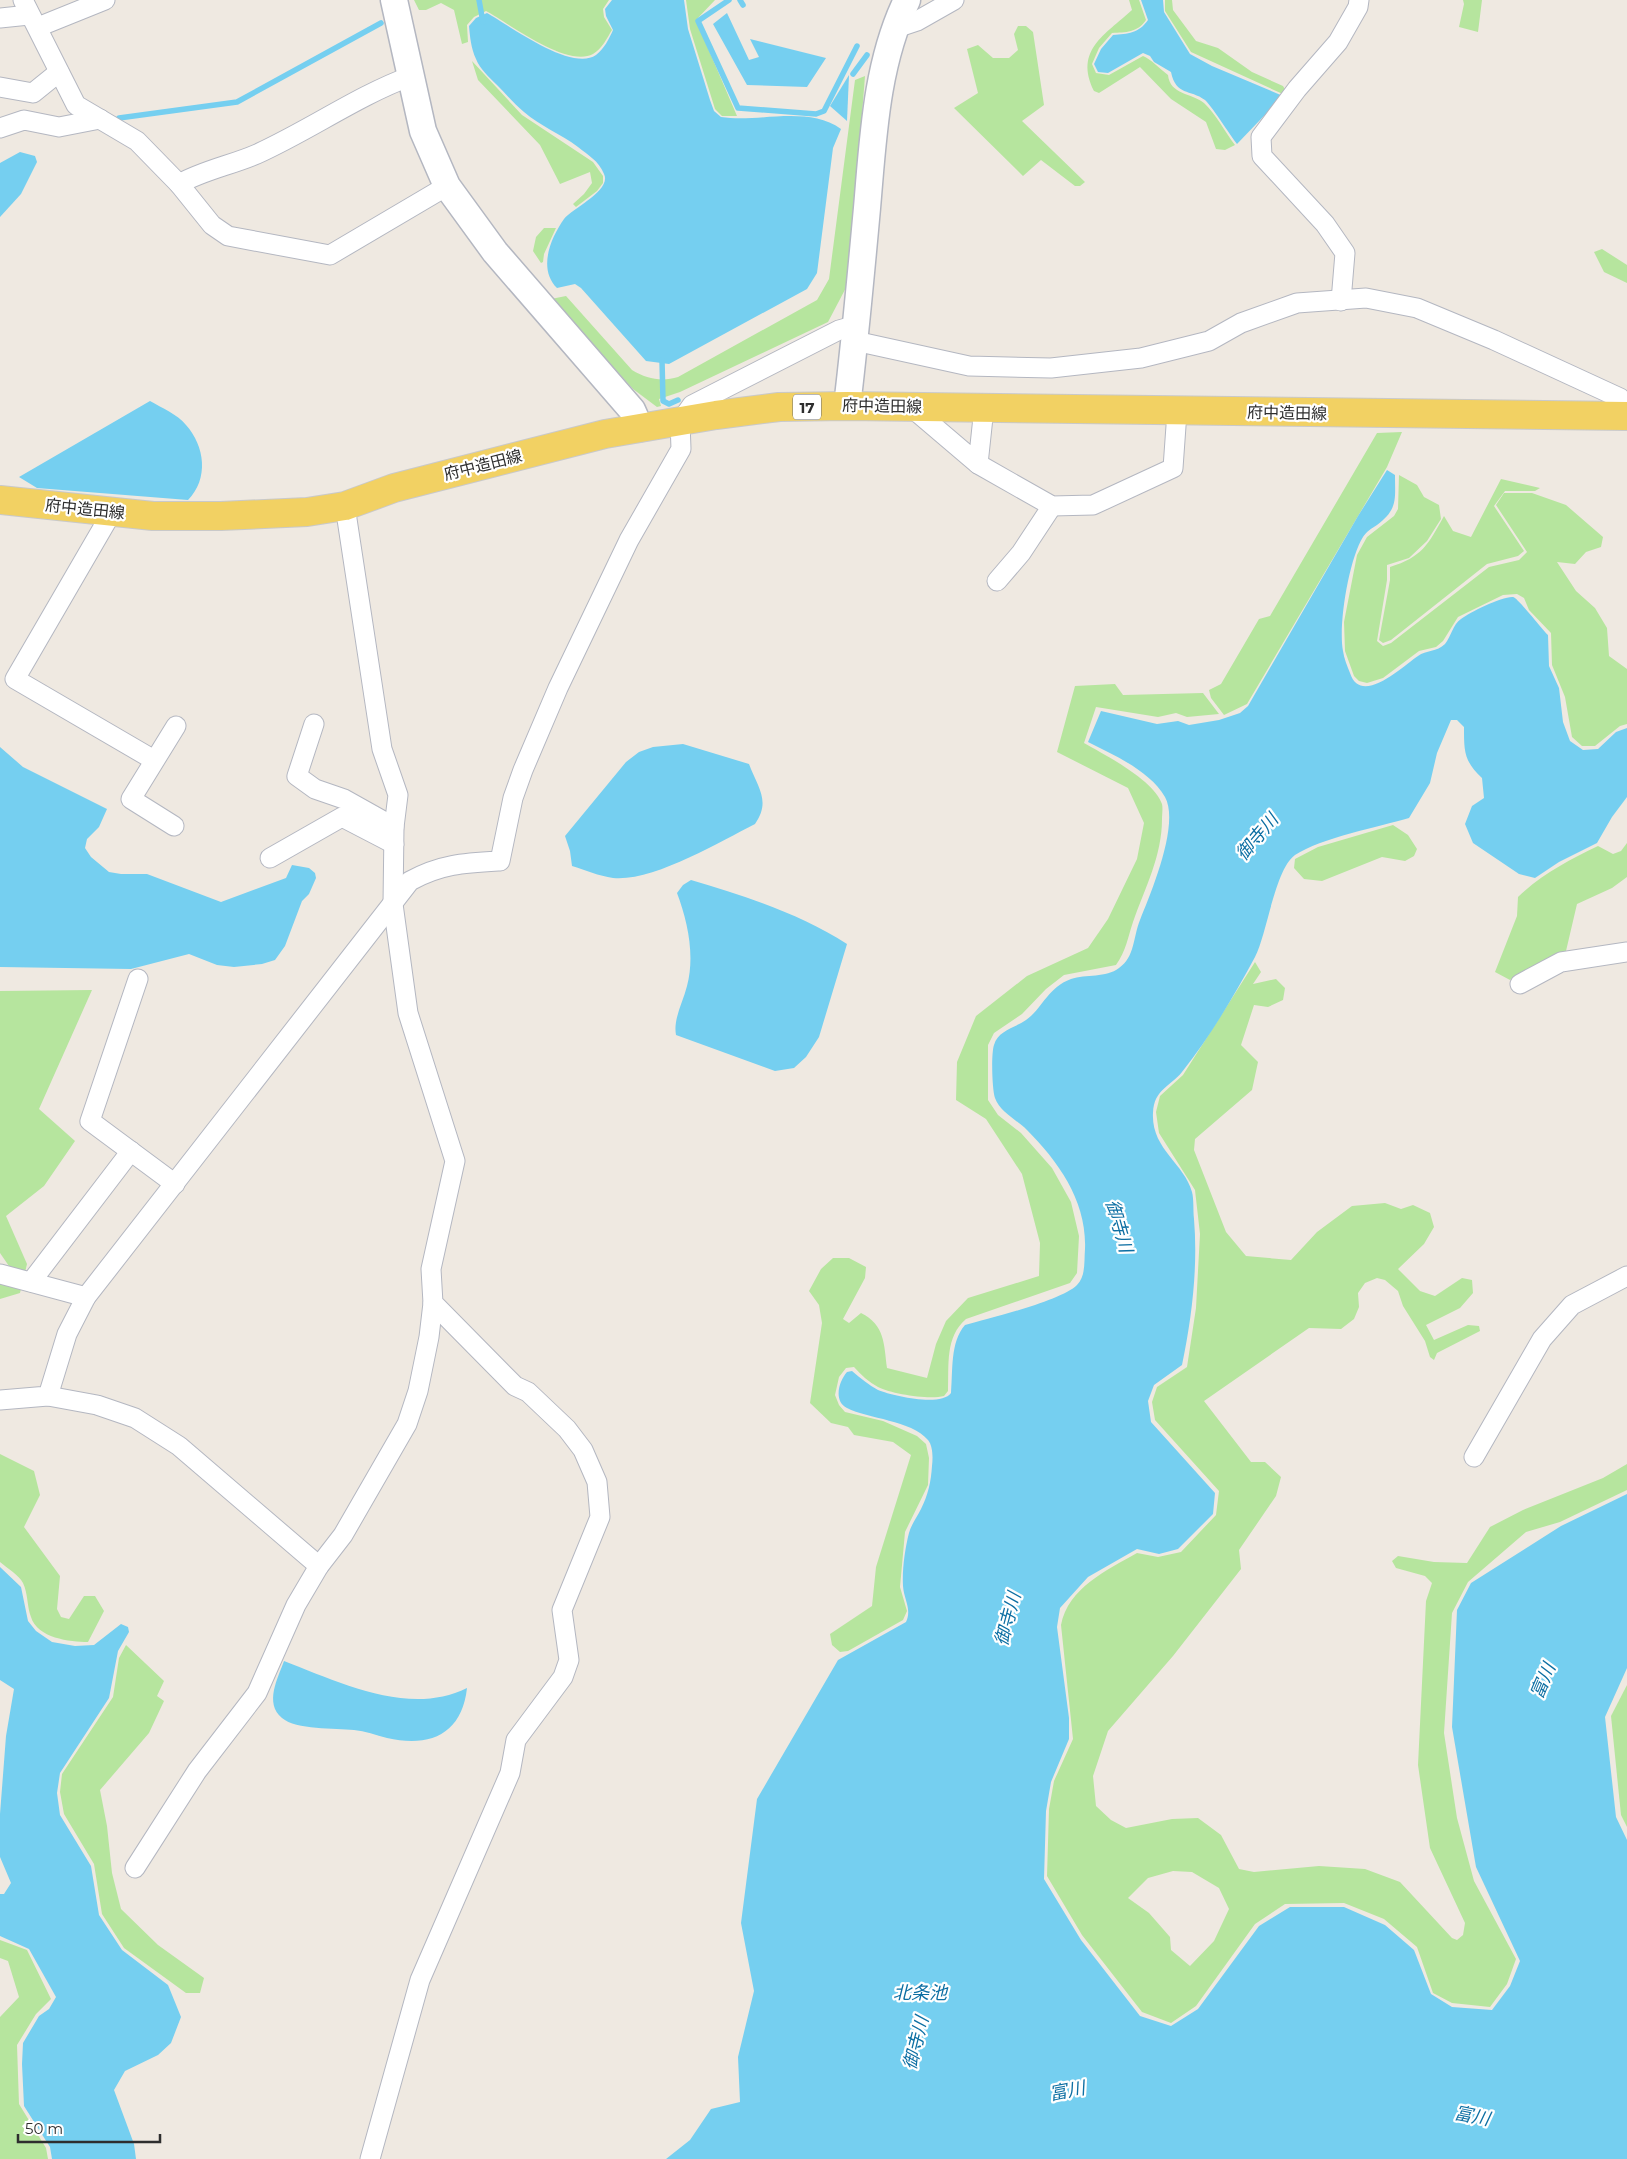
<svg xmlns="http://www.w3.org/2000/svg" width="1627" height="2159" viewBox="0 0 1627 2159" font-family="Montserrat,'Noto Sans JP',sans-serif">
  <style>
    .green { fill: #b6e59e; fill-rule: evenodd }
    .water { fill: #75cff0 }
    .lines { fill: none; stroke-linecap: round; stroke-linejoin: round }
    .stream { stroke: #75cff0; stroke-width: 5.5 }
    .street-casing { stroke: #b4b7c1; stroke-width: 21 }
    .secondary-casing { stroke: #b4b7c1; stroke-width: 29 }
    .primary-casing { stroke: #c9c9c9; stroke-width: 30 }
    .street { stroke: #fff; stroke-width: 19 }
    .secondary { stroke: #fff; stroke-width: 26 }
    .primary { stroke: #f2d163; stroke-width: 28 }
    .labels { text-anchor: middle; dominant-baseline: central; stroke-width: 4.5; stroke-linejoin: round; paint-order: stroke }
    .shield { fill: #fff; stroke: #6d6d6d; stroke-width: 1 }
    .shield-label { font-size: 15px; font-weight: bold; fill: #2e2e2e }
    .street-label { font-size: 16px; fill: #2e2e2e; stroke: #fff }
    .water-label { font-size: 18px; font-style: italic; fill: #0d6fa3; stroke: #fff }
  </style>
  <rect width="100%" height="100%" fill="#efe9e1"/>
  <g class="green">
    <path d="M414,0H609L603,9L604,17L612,30C607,38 602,49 593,54C567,68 510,24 486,11L474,17L467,25L468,42L462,44L454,10L441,3L426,10H419Z"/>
    <polygon points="686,0 715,0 696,20 737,116 722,116 715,109 690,29"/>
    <path d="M1129,0H1139L1146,20C1137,33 1126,32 1112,33L1099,48L1092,64L1096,73L1109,75L1143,56C1151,59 1160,69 1168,75C1170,95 1192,93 1204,103C1216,114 1225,132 1235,145L1225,150L1216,149L1206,122L1171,99L1140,67L1099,93L1094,91C1074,50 1105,35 1132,10Z"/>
    <polygon points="1165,0 1172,0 1173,10 1196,41 1218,48 1252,72 1283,86 1286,91 1285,95 1191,52 1165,11"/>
    <polygon points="1463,0 1482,0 1478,32 1459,27 1464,4"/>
    <polygon points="1018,26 1026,26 1033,32 1044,105 1022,121 1085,182 1080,186 1075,186 1041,160 1023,176 954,108 978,93 967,49 978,45 993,58 1009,58 1018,50 1014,34"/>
    <polygon points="472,61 522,115 593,162 603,176 603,183 597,191 576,207 573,204 584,194 592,183 590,172 560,184 540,145 478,80"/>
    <path d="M865,76L849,282L828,322L680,392L659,399L661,406L657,407L633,389L551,299L566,296L632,370C647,379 662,382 678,377L817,300L829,279L855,80Z"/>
    <polygon points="544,228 556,228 544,254 543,262 541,263 533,251 536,237"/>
    <polygon points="1602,249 1627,265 1627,283 1604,272 1594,252"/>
    <polygon points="1402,432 1387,467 1247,704 1224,715 1211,698 1209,690 1221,684 1259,619 1270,616 1377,433"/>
    <polygon points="1399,475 1417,485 1424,497 1439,505 1441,519 1427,541 1409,558 1387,565 1387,580 1377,641 1383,646 1391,643 1489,567 1519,560 1527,552 1496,505 1504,493 1532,493 1566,505 1603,537 1601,547 1586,552 1575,564 1557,562 1576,591 1595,608 1607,628 1609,656 1627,669 1627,724 1620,726 1595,746 1582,746 1572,737 1565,697 1552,665 1551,633 1529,610 1524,598 1517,594 1503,595 1458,617 1443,641 1436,647 1419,651 1383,678 1367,683 1359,681 1354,676 1345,651 1344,622 1357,555 1367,537 1394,516 1398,509"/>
    <path d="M1501,479L1540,488L1535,491H1505L1494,506L1524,551L1518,556L1487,564L1391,640L1383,643L1379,640L1390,580V567C1422,557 1428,545 1444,516L1453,531L1471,537Z"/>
    <path d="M1115,684L1123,695L1203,693L1219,714L1187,717L1176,713L1158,717L1096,707L1084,743C1105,755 1154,780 1162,804C1163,808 1162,815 1162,819C1162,856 1145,888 1133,922C1128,937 1126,951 1116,965L1064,975L1046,989L1022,1014L994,1033L988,1045V1100L998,1115L1021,1133L1052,1168L1071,1202L1079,1236L1077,1273L1070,1283L966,1319C945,1337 949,1365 948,1391L944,1396C929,1400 892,1394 878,1387C869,1382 861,1375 854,1367L846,1368L839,1377L835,1395L839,1405L845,1412L883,1421L917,1436L926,1444L929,1458L928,1485L905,1532L900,1587L907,1611L903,1620L848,1651L840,1652L832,1645L830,1634L872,1606L876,1567L911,1455L893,1442L854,1435L848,1427L831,1423L810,1403L822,1323L819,1305L809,1291L821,1269L833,1258H849L866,1267L865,1278L843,1319L849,1323L861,1313C885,1325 884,1344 887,1368L927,1378L936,1344L946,1321L968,1298L1039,1276L1040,1243L1022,1174L986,1119L956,1100L957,1062L976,1016L1027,976L1088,948L1108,919L1137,859L1144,823L1128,788L1057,752L1075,686Z"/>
    <polygon points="1393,825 1408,835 1417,849 1414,856 1405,861 1382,857 1322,881 1304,879 1294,868 1295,859 1318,847"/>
    <path d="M1627,843V877L1612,888L1577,904L1566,951L1544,960L1510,980L1495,972L1517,916L1518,897C1542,874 1569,860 1598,846L1613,854L1621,851Z"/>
    <path d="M1255,962L1261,972L1253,984L1276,979L1285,988L1283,1000L1268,1007L1254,1005L1241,1045L1258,1062L1252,1090L1195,1139L1194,1150L1226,1232L1246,1256L1291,1260L1317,1232L1352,1206L1385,1203L1401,1209L1413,1205L1430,1213L1434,1227L1424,1244L1398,1269L1420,1291L1435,1296L1462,1278L1472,1280L1473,1293L1460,1308L1426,1325L1434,1340L1468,1325L1479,1326L1480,1331L1437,1353L1434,1360L1430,1357L1425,1341L1403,1306L1398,1291L1385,1280L1377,1278L1365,1283L1358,1293L1359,1307L1354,1319L1341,1329L1309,1328L1204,1401L1251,1462H1265L1281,1477L1276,1496L1239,1550L1241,1569L1173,1656L1108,1731L1093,1776L1096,1806L1111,1820L1126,1828L1172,1819L1198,1818L1221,1835L1239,1869L1254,1872L1319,1866L1365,1869L1400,1882L1452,1938L1457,1940L1463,1935L1465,1923L1430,1848L1418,1765L1426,1601L1432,1583L1425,1576L1396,1568L1392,1561L1398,1556L1434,1562L1467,1563L1490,1527L1523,1510L1603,1478L1627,1464V1490L1560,1522L1526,1532L1468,1582L1452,1613L1444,1733L1457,1818L1474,1881L1516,1959L1507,1984L1490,2007L1452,2003L1433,1993L1417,1947L1384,1919L1344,1903L1285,1904L1255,1924L1196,2006L1171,2023L1142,2012L1082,1935L1047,1876L1049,1809L1054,1781L1073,1739L1061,1625C1068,1588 1107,1570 1137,1553L1158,1557L1181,1552L1216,1515L1219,1491L1155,1420L1152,1402L1157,1387L1187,1367L1196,1308L1200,1234L1195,1190L1159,1133L1156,1112L1160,1096L1183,1075ZM1173,1871L1192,1872L1219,1888L1229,1909L1214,1941L1190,1966L1171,1950L1170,1937L1149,1913L1128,1898L1148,1878Z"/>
    <polygon points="92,990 39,1109 75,1141 44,1186 6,1216 27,1264 20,1293 0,1299 0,1273 11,1269 0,1253 0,991"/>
    <path d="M0,1454L34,1471L40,1495L24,1527L60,1576L57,1609L61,1617L69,1619L84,1596H95L104,1611L88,1642C70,1642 37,1638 31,1617C27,1607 28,1593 23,1583C19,1575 7,1568 0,1562Z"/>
    <polygon points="126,1645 164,1681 157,1696 164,1701 149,1733 100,1790 107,1826 112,1873 121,1909 158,1945 204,1978 200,1993 186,1993 124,1948 102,1914 94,1864 64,1814 60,1792 62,1774 113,1697 119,1658"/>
    <polygon points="1627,1685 1627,1827 1621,1815 1611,1716"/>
    <polygon points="0,1940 27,1950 51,1999 36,2014 17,2045 19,2104 46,2148 48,2159 0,2159 0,2017 19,1997 8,1961 0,1958"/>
  </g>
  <g class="water">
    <path d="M612,0H684L688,29L710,100L714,111L721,117C759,123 807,105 841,129L833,148L817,273L807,289L669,364L646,361L581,288L575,284L557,288C538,269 550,239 564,219C573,208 612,190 604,174C599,161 588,155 578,147C561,134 540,126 524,112C514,104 506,94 497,85C489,77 480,69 476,59C471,48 470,37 469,26L476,18L487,13C509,25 571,72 596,55C604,49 609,39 613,30L606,16L605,9Z"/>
    <path d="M1141,0H1163L1164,12L1190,54L1212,66L1283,96L1237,144C1230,135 1211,105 1205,100C1190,89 1176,96 1171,72L1154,62L1150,56L1143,53L1108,73L1098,72L1094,64L1101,49L1113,35C1128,34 1139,33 1148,20Z"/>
    <polygon points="727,13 749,60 759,57 750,39 826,58 807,87 747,85 713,24"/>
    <polygon points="849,75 847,121 830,106"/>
    <polygon points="20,152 35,156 37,162 21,194 0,217 0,163"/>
    <path d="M150,401C162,408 177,414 186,425C205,446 209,479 188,500L37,488L19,477Z"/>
    <path d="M1387,470L1395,475C1395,500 1398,509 1377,525C1372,528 1366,532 1363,537C1349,559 1338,625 1343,651C1344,658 1347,666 1350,673C1361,707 1403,666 1418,656C1426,650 1437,652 1445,644C1451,637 1453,624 1461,619C1470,612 1503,596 1513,597C1517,597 1542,629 1548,635L1549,666L1559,688L1563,722L1570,741L1583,750L1598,749L1616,732L1627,728V797L1612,817L1597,843L1559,862L1535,878L1519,874L1473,843L1465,824L1472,806L1484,798L1482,778C1464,761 1464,752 1464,727L1457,720H1451L1437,753L1430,783L1409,818C1378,827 1321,838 1295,855C1275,869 1267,934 1255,957C1234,996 1210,1037 1182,1072C1170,1087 1154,1089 1153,1113C1151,1149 1184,1163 1192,1192C1194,1200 1193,1210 1194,1219C1198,1267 1192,1317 1182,1365L1154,1385L1148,1401L1151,1422L1215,1493L1213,1514L1178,1549L1159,1554L1137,1549L1088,1577L1060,1608L1057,1627L1069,1718V1739L1051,1782L1046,1811L1044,1879L1081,1940L1140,2016L1171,2026L1198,2009L1259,1926L1290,1907H1344L1385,1925L1414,1950L1431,1994L1452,2007L1492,2010L1510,1986L1520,1961L1476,1867L1452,1727L1457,1610L1471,1583L1561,1526L1627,1494V1668L1605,1717L1616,1817L1627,1840V2159H666L690,2140L711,2109L740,2102L738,2057L754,1991L741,1923L757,1799L838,1660L906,1622C912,1609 904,1600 903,1586C902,1570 905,1548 909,1533C911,1525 917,1517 921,1509C928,1495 931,1482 932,1466C933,1458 933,1446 928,1440C911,1420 868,1419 847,1408C833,1401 839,1381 847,1372L852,1371C860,1378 869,1385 878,1390C893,1396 941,1407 951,1393C953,1371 950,1342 965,1325C990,1318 1061,1301 1077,1285C1086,1276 1084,1261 1085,1249C1087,1202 1059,1162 1027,1130C1017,1120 1000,1112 995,1098C992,1089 991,1054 994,1045C998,1030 1015,1028 1026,1020C1043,1008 1047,988 1071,979C1086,974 1106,978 1119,968C1135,957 1133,937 1140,920C1151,893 1180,824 1165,797C1150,771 1114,755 1088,742L1101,711L1157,724L1178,721L1189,725L1219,720L1240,713L1248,706L1358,516Z"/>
    <path d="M683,744L749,764C758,788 771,801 755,824C719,842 653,882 613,878C599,876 585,870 572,866L570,851L565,836L626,762L639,752L653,747Z"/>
    <polygon points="0,747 23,767 107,809 99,827 87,839 85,848 91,857 109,872 121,874 147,874 221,902 286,878 292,865 309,868 315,873 316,878 309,894 302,901 285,946 275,960 262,964 234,967 217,965 189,954 131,969 0,967"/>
    <path d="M691,880C745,896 800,914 847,944L819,1037L806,1057L794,1068L775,1071L676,1035C673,1019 683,1002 687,986C695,956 688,922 677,893L683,885Z"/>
    <polygon points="0,1567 21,1587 28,1621 36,1631 52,1642 75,1646 94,1645 121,1624 128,1627 129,1632 118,1651 109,1698 60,1773 57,1793 60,1815 91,1866 99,1915 122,1950 168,1985 181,2017 171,2043 158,2055 125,2071 114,2090 134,2144 136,2159 52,2159 50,2147 24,2106 22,2064 23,2043 39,2016 49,2009 56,1997 29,1949 0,1936 0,1894 4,1894 11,1883 0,1857 0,1814 6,1736 14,1689 0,1680"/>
    <path d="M284,1661C339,1682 409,1717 467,1688C462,1734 430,1748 387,1738C376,1735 365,1731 354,1730C335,1728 296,1730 282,1718C264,1703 278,1678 284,1661Z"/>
  </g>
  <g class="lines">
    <g class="stream">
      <polyline points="479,0 483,22"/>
      <polyline points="729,0 698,21 738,108 816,114 824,111 857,46"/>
      <polyline points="740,0 743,5"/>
      <polyline points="853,74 867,55"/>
      <polyline points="119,118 237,102 381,23"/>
      <polyline points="662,360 663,401 669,404 678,400"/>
    </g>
    <g class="street-casing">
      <g id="street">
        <polyline points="23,0 76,105 137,141 179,184 212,225 228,236 330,255 447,186"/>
        <polyline points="0,18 29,15"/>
        <polyline points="38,27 105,0"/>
        <polyline points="896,28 917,21 954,0"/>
        <polyline points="0,87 33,93 59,72"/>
        <polyline points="0,128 24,120 59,127 100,119"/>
        <path d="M179,184C204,170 232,165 257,154C310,130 357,96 411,76"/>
        <polyline points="1341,301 1345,253 1325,224 1262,156 1261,137 1297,89 1338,42 1358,7 1359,0"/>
        <polyline points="855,341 969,366 1051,368 1141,358 1209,341 1241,323 1297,303 1366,298 1417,308 1494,340 1620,398 1627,405"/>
        <polyline points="911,407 978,464 984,408"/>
        <polyline points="978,464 1052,506 1093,505 1173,468 1177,412"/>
        <polyline points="345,506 382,749 398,795 394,827 393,904 408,1013 455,1161 431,1269 433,1303 515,1386 528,1392 567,1429 583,1450 597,1482 600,1517 562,1610 569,1660 563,1677 516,1740 510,1773 420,1980 370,2159"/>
        <polyline points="112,512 15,679 154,760"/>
        <polyline points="997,581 1021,553 1052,506"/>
        <polyline points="314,724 297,776 315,789 344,799 394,827"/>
        <polyline points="174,826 131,799 176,726"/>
        <polyline points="270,858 342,817 394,844"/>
        <polyline points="138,979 90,1121 175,1184"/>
        <polyline points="1520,984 1561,962 1627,952"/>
        <polyline points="0,1274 86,1297"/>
        <polyline points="31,1282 131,1151"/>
        <polyline points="48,1396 97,1405 135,1418 179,1446 319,1566"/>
        <path d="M0,1400L48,1396L67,1334L86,1297L410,881C441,864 464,863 500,861L513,798L523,770L558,688L629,540L681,449L680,422L692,405L839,330L857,325"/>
        <polyline points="1474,1457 1542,1339 1572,1305 1627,1276"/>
        <polyline points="135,1868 197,1771 257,1693 296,1605 319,1566 343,1535 407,1424 418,1391 429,1337 433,1303"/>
      </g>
    </g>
    <g class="secondary-casing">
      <g id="secondary">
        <polyline points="394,0 423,131 447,186 495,252 632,410 640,428"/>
        <path d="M847,406C855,340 861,274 867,208C873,139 876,64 907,0"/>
      </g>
    </g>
    <g class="primary-casing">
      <polyline id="primary" points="0,500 153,516 221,516 307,512 345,506 394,488 605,434 716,415 779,407 847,406 1627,416"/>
    </g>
    <use href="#street" class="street"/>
    <use href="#secondary" class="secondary"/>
    <use href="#primary" class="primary"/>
  </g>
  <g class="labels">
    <rect class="shield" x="793" y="394.5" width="28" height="25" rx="4"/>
    <g class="shield-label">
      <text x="807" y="407">17</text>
    </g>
    <g class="street-label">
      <text transform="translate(882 406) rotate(1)">府中造田線</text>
      <text transform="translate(1287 413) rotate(1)">府中造田線</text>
      <text transform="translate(483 465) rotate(-14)">府中造田線</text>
      <text transform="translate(85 509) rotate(6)">府中造田線</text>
    </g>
    <g class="water-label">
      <text transform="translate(1257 837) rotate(-50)">御寺川</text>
      <text transform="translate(1119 1226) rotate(74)">御寺川</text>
      <text transform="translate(1008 1619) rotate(-75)">御寺川</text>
      <text transform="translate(1543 1681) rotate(-67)">富川</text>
      <text x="920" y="1993">北条池</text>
      <text transform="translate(916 2043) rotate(-76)">御寺川</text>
      <text transform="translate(1067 2091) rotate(-11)">富川</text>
      <text transform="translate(1472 2116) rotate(11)">富川</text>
    </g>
  </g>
  <path d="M18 2134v8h142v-8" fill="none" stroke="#2e2e2e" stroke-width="2.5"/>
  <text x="25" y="2134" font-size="15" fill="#2e2e2e" stroke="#ffffff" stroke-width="4" paint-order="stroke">50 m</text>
</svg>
